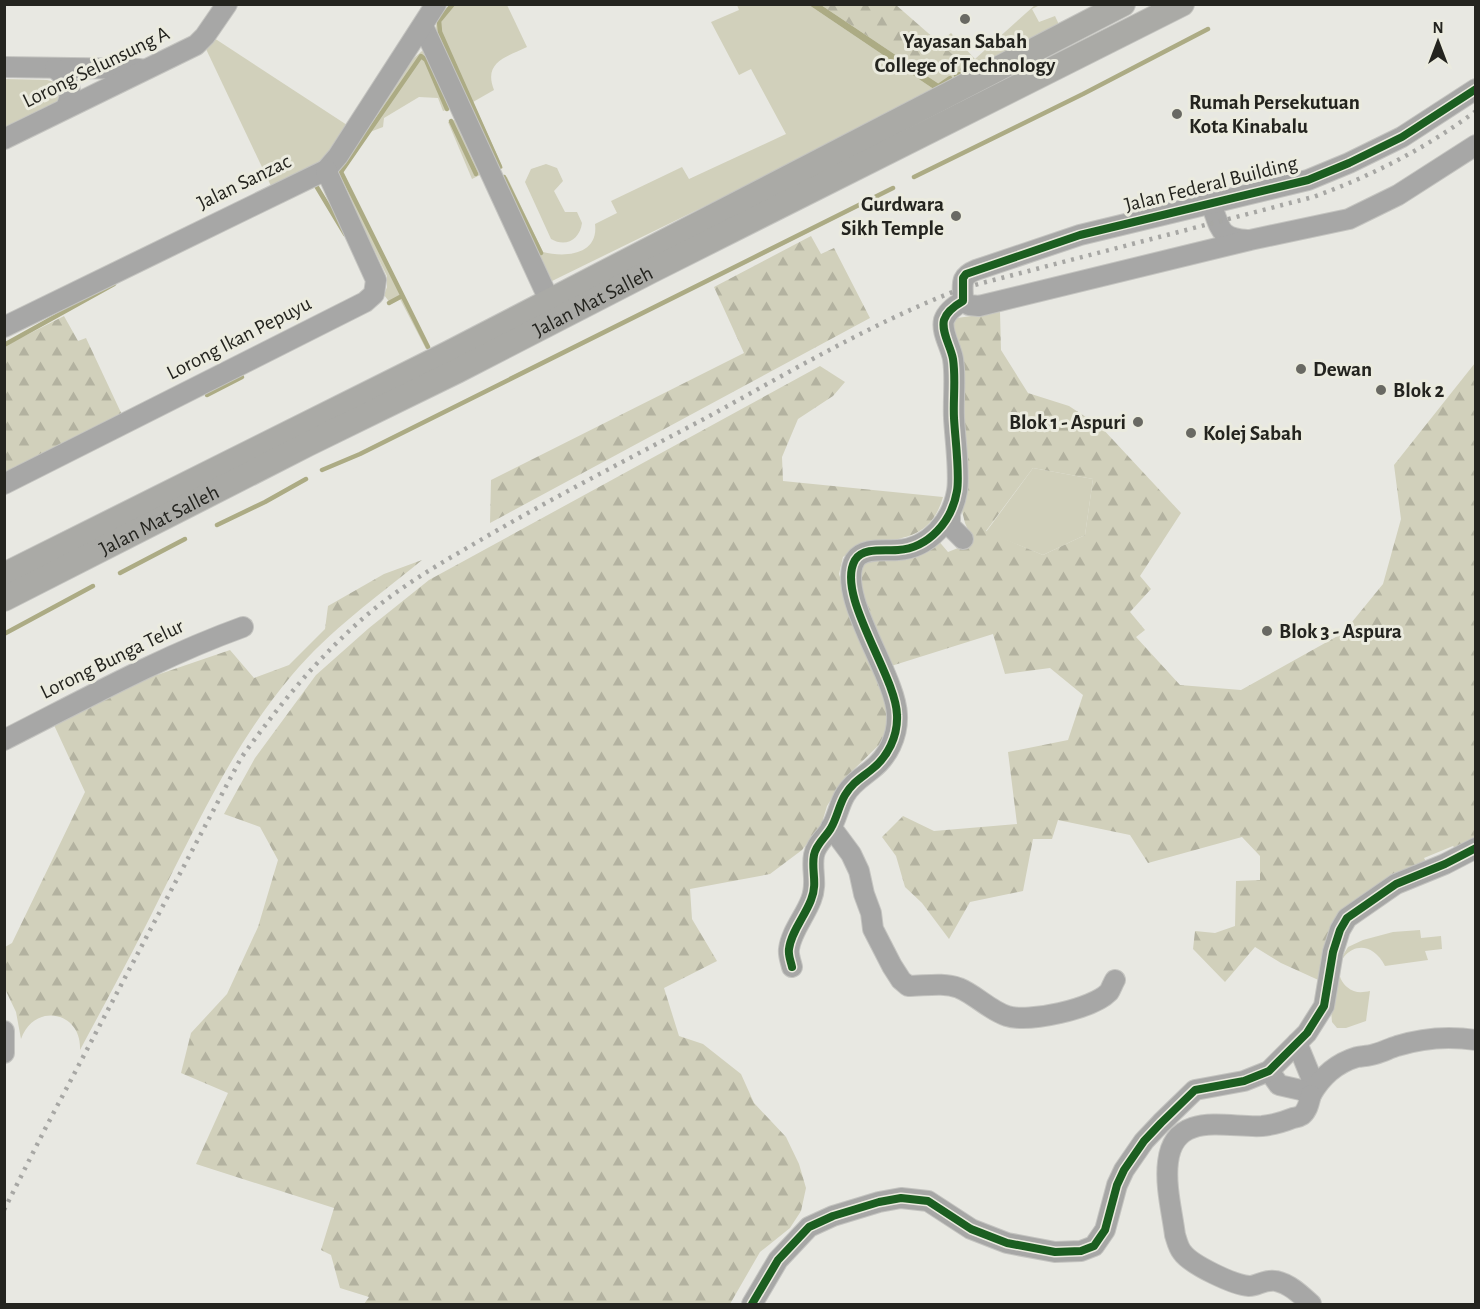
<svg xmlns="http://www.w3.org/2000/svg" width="1480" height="1309" viewBox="0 0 1480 1309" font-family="'Alegreya Sans',sans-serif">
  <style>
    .green { fill: #d1d0bb }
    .forest { fill: url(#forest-firs); fill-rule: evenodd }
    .water { fill: #acab84 }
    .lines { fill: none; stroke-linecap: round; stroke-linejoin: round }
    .stream { stroke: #acab84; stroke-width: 4.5 }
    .minor-casing { stroke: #c4c4c0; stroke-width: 22 }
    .major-casing { stroke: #c4c4c0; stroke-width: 26 }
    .minor { stroke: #a7a7a6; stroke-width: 20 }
    .major { stroke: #aaaaa6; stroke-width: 24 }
    .rail { stroke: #a7a7a4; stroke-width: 4.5; stroke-dasharray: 3 6; stroke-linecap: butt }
    .cycleway-casing { stroke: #ebebdf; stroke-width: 11 }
    .cycleway { stroke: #1b5e20; stroke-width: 8 }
    .poi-dot { fill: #696963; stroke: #ebebdf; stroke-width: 2 }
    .labels { text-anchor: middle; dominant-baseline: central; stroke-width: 6; stroke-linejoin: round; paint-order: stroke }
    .poi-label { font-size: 21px; font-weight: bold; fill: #24241f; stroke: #ebebdf; text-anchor: start }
    .street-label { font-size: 21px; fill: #24241f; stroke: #ebebdf }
  </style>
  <defs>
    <pattern id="forest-firs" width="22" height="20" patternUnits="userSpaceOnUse" patternTransform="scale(1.5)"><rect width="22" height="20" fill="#d1d0bb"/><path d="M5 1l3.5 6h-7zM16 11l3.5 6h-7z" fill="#b3b2a0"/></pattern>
  </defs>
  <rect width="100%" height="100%" fill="#e8e8e2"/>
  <g class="green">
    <path d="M449,5H507L527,47C506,57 483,62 494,90L473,102L503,168L498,170L437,35C433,22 440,14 449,5Z"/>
    <path d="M737,5H809L938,92L550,282L501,179L507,177L543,252C565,258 599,255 595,224L617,213L611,201L682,167L689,179L786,134L751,69L739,75L711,22L739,10Z"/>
    <polygon points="1035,5 1040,5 1032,9 1039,22 1055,16 1061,29 975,74 939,43 951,33 975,59"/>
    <polygon points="214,38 347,125 324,160 271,186 206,49"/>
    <polygon points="422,51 425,53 451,108 443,111 438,98 419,97 384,118 383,127 370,132 343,172 429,347 426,349 400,299 391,304 384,295 387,287 387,276 341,183 338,171 347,161 414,58"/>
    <polygon points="5,79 47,80 58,83 61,88 59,103 5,130"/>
    <polygon points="454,120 459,122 482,174 472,179 448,122"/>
    <path d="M546,164L557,168L563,181L554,191L565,212H577L582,223C580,239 566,248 551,239L525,182L531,169Z"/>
    <polygon points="1033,468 1093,479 1085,535 1043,555 986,532"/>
    <path d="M1420,930L1421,938L1441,936L1442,949L1425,951L1428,960L1385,966C1363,924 1322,965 1347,987C1354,993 1361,993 1370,991L1366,1021L1346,1028H1337L1332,1022L1331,1010L1339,962L1348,947L1363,940L1393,932Z"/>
  </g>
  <g class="forest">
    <polygon points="821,5 896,5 975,74 945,88"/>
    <polygon points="811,236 821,254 834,248 870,318 490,523 491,480 744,353 714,287"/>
    <path d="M1000,312L1001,350L1028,393L1069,406L1101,427L1181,513L1140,576L1151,589L1130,612L1145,630L1136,637L1180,685L1241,690L1343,633L1383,584L1401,519L1394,465L1475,363V844L1459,853L1453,846L1424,858L1428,865L1358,904L1325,983L1281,963L1255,947L1225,982L1193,949L1195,931L1215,933L1235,926L1236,881L1260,880V856L1242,837L1148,863L1130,835L1058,820L1052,839H1033L1023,891L970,902L949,939L922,903L905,887L896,856L882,837L903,816L934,831L1017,824L1008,752L1068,740L1083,695L1050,668L1005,674L993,634L888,667L859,595L860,561L937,539L948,552L963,546L971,537L965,523L961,507L951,321L957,318ZM1033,468L1093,479L1085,535L1043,555L986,531Z"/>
    <polygon points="64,316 78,341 86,338 123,417 5,475 5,346"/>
    <path d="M820,366L845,382L833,396L798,419L782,457L783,481L943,497C927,553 881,531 843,557L839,574L859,638L884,696L890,719L883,741L844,779L827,806L821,826L802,850L770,874L690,889L692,919L717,961L664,988L679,1036L703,1044L741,1074L754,1103L786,1137L799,1164L806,1188L801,1211L790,1228L760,1252L730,1304H364L369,1297L340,1288L331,1255L321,1250L334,1208L196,1164L228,1093L181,1073L191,1033L227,994L258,927L278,860L260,827L224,814L255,758L316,675L369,628L429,580Z"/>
    <path d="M422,560C377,597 330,630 292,675C239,737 203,812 166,885C139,941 109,996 80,1050C82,1011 34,1002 21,1039L16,1012L5,989V947L12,943L85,792L54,725L151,677L230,650L254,678L289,665L325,629L328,606L384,574Z"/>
  </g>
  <polygon class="water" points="809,5 821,5 945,88 938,92"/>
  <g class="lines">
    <g class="stream">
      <polyline points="453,4 439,21 440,32 500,167"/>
      <polyline points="956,75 967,73"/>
      <polyline points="937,87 950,78"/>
      <polyline points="451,121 476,174"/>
      <polyline points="504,177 541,253"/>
      <polyline points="914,177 1083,94 1208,29"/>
      <polyline points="312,186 315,184 345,234"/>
      <polyline points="389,303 402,296"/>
      <polyline points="4,345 114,284"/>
      <polyline points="428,347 341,172 421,56 426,60 447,109"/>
      <polyline points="207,395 242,377"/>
      <polyline points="322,470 360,454 893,188"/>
      <polyline points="217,525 265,502 306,479"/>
      <polyline points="120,573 185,539"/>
      <polyline points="4,634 93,586"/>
    </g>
    <g class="minor-casing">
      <g id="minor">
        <polyline points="423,26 550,302"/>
        <polyline points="4,67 140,69"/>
        <path d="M55,68C70,82 74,88 66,108"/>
        <polyline points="4,139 196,45 205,36 227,4"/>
        <path d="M1210,202C1221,227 1217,238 1247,240"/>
        <path d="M963,301C963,284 959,277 976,270L1080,235L1308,180L1349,163L1402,137L1476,89"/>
        <polyline points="963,301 969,305 979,306 1250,240 1349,219 1398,195 1476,145"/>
        <polyline points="4,327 326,170 338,156 436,4"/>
        <polyline points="4,484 365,302 374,294 376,280 326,170"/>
        <polyline points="950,515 950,526 963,539"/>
        <path d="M4,740C83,700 160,657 243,627"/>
        <path d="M831,827L851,854L859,871L864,894L871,913L873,929L892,966L901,980L908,986C925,986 943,982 959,988C976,995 989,1010 1007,1016C1028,1023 1093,1009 1109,992C1111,989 1113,983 1115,980"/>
        <path d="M792,967C791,962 788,955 789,949C791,932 805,916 811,900C818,883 811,870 814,855C816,844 826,837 831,828C837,818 839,805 845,795C852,783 861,778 871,770C888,757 898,736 897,715C896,675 835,595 855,560C863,547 885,551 898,550C929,548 952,521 957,491C960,474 955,438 954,418C953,399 956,378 953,359C951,347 941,332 944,320C947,311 956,305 963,301"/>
        <polyline points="4,1031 4,1053"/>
        <polyline points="1297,1043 1313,1082 1318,1083"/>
        <path d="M1269,1071L1279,1085L1301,1090L1311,1095C1321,1077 1337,1063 1357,1057C1363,1056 1369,1056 1375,1054C1383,1052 1390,1048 1397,1046C1422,1038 1450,1036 1476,1040"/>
        <polyline points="752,1304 778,1260 809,1227 833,1216 879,1202 901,1198 928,1201 971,1229 1007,1243 1055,1252 1081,1251 1094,1246 1105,1230 1117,1185 1124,1170 1144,1141 1161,1123 1195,1090 1244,1081 1269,1071 1307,1033 1324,1006 1333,952 1340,930 1347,918 1396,884 1445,864 1476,848"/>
        <path d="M1311,1304C1301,1295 1290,1284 1276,1281C1264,1279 1258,1286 1249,1286C1234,1285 1191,1265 1182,1252C1178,1247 1177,1241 1175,1235C1172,1212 1165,1185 1168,1162C1174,1110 1227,1128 1262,1126C1274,1125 1283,1122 1293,1118C1297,1117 1299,1117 1302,1115C1308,1110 1309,1102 1311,1095"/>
      </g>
    </g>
    <g class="major-casing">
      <g id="major">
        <polyline points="4,575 449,353 1123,4"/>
        <path id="s1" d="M4,599L308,444L457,371L651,271L1182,4"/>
      </g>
    </g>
    <use href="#minor" class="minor"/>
    <use href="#major" class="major"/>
    <path class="rail" d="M4,1210L45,1129L241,758C277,708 314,662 360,621C397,588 441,563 484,538C556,496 630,458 704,419C788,373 873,322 963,288L1313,197C1372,176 1426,148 1476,111"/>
    <g class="cycleway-casing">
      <g id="cycleway">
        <path d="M792,967C791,962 788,955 789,949C791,932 805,916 811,900C818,883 811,870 814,855C816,844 826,837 831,828C837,818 839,805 845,795C852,783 861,778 871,770C888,757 898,736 897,715C896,675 835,595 855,560C863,547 885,551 898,550C929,548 952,521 957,491C960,474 955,438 954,418C953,399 956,378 953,359C951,347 941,332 944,320C947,311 956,305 963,301V278L966,274L1080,235L1308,180L1349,163L1402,137L1476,89"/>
        <polyline points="752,1304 778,1260 809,1227 833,1216 879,1202 901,1198 928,1201 971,1229 1007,1243 1055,1252 1081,1251 1094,1246 1105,1230 1117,1185 1124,1170 1144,1141 1161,1123 1195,1090 1244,1081 1269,1071 1307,1033 1324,1006 1333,952 1340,930 1347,918 1396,884 1445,864 1476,848"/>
      </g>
    </g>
    <use href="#cycleway" class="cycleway"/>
  </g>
  <g class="poi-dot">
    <circle cx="965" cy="19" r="6"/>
    <circle cx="1177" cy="114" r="6"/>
    <circle cx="956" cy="216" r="6"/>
    <circle cx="1301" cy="369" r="6"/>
    <circle cx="1381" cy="390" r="6"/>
    <circle cx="1138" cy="422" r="6"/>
    <circle cx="1191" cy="433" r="6"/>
    <circle cx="1267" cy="631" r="6"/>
  </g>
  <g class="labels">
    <g class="poi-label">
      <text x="965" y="41" text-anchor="middle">Yayasan Sabah<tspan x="965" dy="24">College of Technology</tspan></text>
      <text x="1189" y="102">Rumah Persekutuan<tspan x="1189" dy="24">Kota Kinabalu</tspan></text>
      <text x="944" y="204" text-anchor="end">Gurdwara<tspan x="944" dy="24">Sikh Temple</tspan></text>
      <text x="1313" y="369">Dewan</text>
      <text x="1393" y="390">Blok 2</text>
      <text x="1126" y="422" text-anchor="end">Blok 1 - Aspuri</text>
      <text x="1203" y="433">Kolej Sabah</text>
      <text x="1279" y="631">Blok 3 - Aspura</text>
    </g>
    <g class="street-label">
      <text transform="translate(96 67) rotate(-26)">Lorong Selunsung A</text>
      <text transform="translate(244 182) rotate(-26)">Jalan Sanzac</text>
      <text transform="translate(1211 184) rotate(-14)">Jalan Federal Building</text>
      <text stroke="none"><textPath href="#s1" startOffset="660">Jalan Mat Salleh</textPath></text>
      <text transform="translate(239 338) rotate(-27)">Lorong Ikan Pepuyu</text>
      <text stroke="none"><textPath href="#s1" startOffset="174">Jalan Mat Salleh</textPath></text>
      <text transform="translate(112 659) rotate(-26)">Lorong Bunga Telur</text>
    </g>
  </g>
  <rect width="1480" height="1309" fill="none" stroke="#24241f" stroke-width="12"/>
  <g transform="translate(1438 42)" stroke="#ebebdf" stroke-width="4.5" paint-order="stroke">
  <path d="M0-4.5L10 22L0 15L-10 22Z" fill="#24241f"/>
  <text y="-9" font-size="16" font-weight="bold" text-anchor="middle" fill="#24241f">N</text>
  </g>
</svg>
